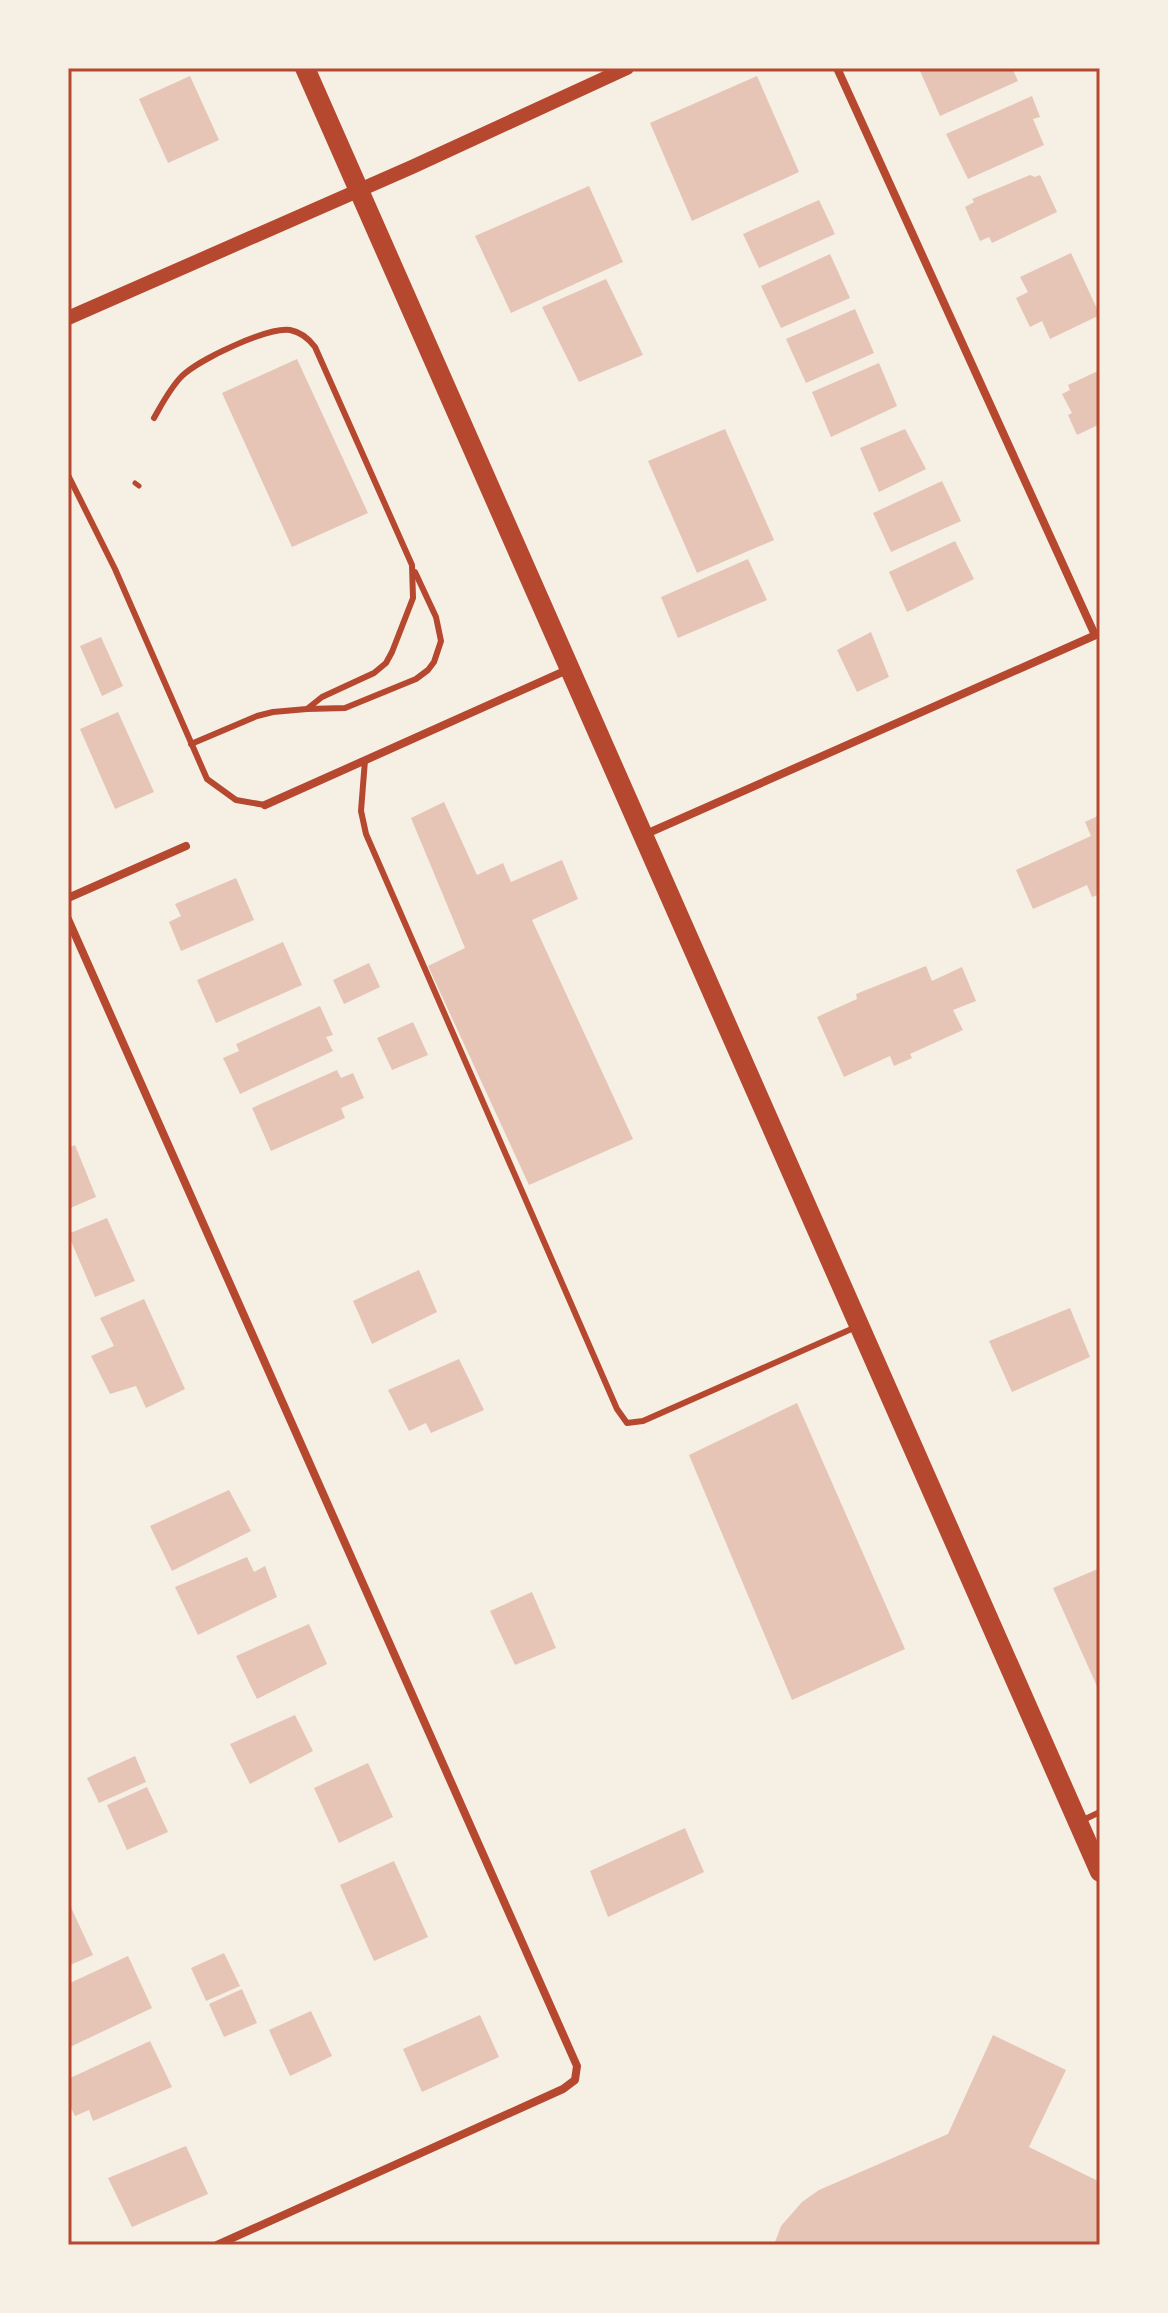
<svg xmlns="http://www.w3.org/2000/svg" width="1168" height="2313" viewBox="0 0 1168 2313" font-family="Commissioner,sans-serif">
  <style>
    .building { fill: #e6c5b7 }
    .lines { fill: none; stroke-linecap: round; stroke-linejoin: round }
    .path { stroke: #b5482f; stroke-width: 5 }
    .service { stroke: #b5482f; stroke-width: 6 }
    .minor { stroke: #b5482f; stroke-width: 8 }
    .tertiary { stroke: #b5482f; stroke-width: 14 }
    .primary { stroke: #b5482f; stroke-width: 20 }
    .neatline { fill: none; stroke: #b5482f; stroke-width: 3 }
  </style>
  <rect width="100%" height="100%" fill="#f6efe4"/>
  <g class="building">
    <polygon points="927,68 1012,68 1018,81 940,116 920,71"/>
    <polygon points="190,76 219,140 168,163 139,99"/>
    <polygon points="757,76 799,172 692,221 650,123"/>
    <polygon points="1032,96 1040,117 1033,119 1044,145 968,179 946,134"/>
    <polygon points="1030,175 1035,177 1040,175 1057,212 992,243 989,237 980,241 965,207 974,202 972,199"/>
    <polygon points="589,186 623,262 511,313 475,236"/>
    <polygon points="819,200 835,234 759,268 743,234"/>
    <polygon points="1071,253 1100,315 1050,339 1042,321 1030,327 1016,298 1028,292 1020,277"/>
    <polygon points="830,254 850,298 781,328 761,286"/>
    <polygon points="606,279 643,355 579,382 542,307"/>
    <polygon points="855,309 874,353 806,383 786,339"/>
    <polygon points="297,359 368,513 292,547 222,393"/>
    <polygon points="879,363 897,406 831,437 812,392"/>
    <polygon points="1100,370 1100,424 1077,435 1068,415 1072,413 1062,394 1070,390 1068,385"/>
    <polygon points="725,429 774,540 697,573 648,461"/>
    <polygon points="905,429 926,469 879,492 860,448"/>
    <polygon points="942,481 961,521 891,552 873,513"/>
    <polygon points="955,541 974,579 907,612 889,572"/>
    <polygon points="748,559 767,600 678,638 661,597"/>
    <polygon points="871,632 889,677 857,692 837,650"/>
    <polygon points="101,637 123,686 102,696 80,646"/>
    <polygon points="118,712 154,792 115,809 80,729"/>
    <polygon points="444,802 477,875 503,863 511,882 562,860 578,899 532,920 633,1139 529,1185 428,966 465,948 411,818"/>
    <polygon points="1100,815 1100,894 1092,897 1087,885 1033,909 1016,870 1091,836 1085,822"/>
    <polygon points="236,878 254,920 181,951 169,922 181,916 175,904"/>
    <polygon points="283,942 302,985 216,1023 197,980"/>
    <polygon points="369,963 380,987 344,1004 333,980"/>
    <polygon points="926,966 932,981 962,967 976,1001 953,1010 963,1030 910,1054 912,1058 894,1066 890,1056 844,1077 817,1017 857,999 856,994"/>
    <polygon points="320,1006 333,1035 326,1037 333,1051 240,1094 223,1058 239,1051 236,1044"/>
    <polygon points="413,1022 428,1055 392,1070 377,1038"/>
    <polygon points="337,1070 341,1078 353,1073 364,1098 341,1108 345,1118 271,1151 252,1108"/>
    <polygon points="75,1145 96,1197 68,1209 68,1148"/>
    <polygon points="107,1218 135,1281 95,1297 68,1234"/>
    <polygon points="419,1270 437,1312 372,1344 353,1301"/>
    <polygon points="144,1299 185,1389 146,1408 136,1386 110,1394 91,1356 114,1346 100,1318"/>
    <polygon points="1070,1308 1090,1357 1012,1392 989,1341"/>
    <polygon points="459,1359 484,1410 431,1433 426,1423 409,1431 388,1390"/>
    <polygon points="797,1403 905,1649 792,1700 689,1455"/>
    <polygon points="229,1490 251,1531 172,1571 150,1526"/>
    <polygon points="247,1557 254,1572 265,1566 277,1597 198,1635 175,1587"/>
    <polygon points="1100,1568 1100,1693 1053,1588"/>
    <polygon points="532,1592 556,1648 515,1665 490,1611"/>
    <polygon points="309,1624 327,1664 257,1699 236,1656"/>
    <polygon points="295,1715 313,1751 250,1784 230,1744"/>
    <polygon points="135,1756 146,1782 99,1803 87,1778"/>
    <polygon points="368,1763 393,1817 339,1843 314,1788"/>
    <polygon points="147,1787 168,1832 127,1850 107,1805"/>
    <polygon points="685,1828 704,1872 608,1917 590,1871"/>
    <polygon points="394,1861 428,1937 374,1961 340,1885"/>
    <polygon points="68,1901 93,1955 68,1966"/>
    <polygon points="224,1953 240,1986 206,2001 191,1968"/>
    <polygon points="128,1956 152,2008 68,2048 68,1984"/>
    <polygon points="242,1989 257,2023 224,2037 209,2004"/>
    <polygon points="311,2011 332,2056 290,2076 269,2030"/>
    <polygon points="480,2015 499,2057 422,2092 403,2049"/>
    <polygon points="993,2035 1066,2070 1029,2147 1100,2182 1100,2245 774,2245 781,2226 802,2202 819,2190 948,2134"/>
    <polygon points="150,2041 172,2087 93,2121 89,2110 75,2116 68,2102 68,2079"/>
    <polygon points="186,2146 208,2194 132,2227 108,2178"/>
  </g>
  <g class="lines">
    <polyline class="path" points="135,483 139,486"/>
    <g class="service">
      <path d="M154,418C162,404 170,388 182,376C198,360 267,327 290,330C301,332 309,339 315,347L412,565L413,598L392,652L386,663L374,673L322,697L307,709L273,712L257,716L191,744"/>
      <polyline points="68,475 115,569 207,779 236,800 265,805"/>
      <polyline points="307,709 345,708 416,679 428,670 434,662 441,641 436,617 415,572"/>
      <polyline points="365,760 361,811 366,834 617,1409 627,1423 643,1421 856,1327"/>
      <polyline points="1081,1821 1100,1812"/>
    </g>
    <g class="minor">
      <polyline points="837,68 1095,635"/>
      <polyline points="265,805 567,670"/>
      <polyline points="646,834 1098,634"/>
      <polyline points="68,898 186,846"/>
      <polyline points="68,919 577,2066 575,2080 563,2089 217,2245"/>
    </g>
    <polyline class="tertiary" points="68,318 412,167 627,68"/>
    <polyline class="primary" points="305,68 1100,1872"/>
  </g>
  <rect width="1168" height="2313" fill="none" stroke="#f6efe4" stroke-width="140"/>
  <rect x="70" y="70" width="1028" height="2173" class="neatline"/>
</svg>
